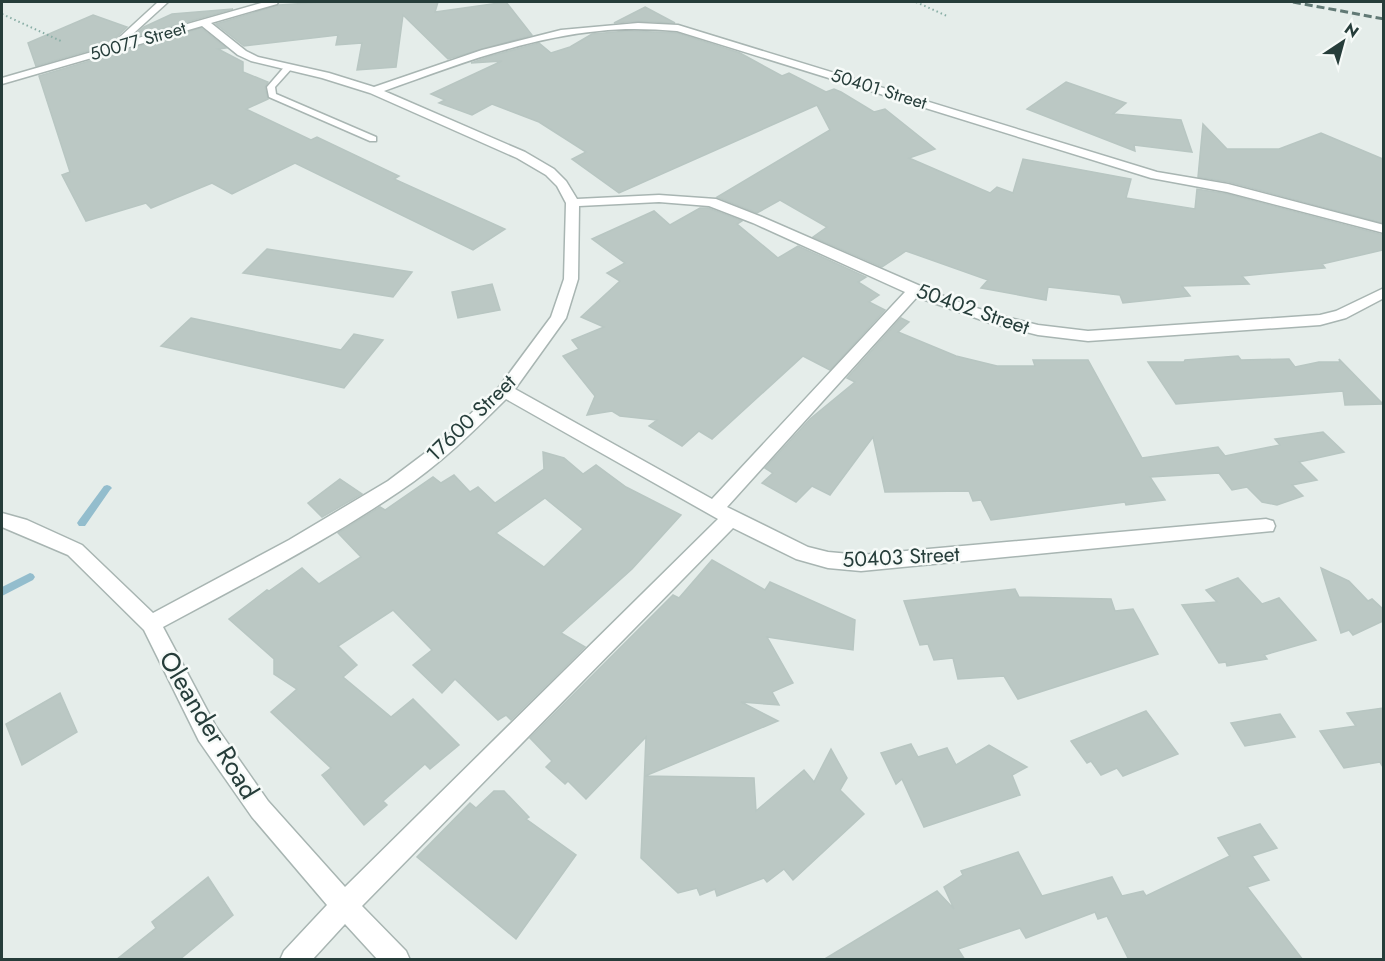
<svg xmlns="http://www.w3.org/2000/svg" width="1385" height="961" viewBox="0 0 1385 961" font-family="Jost,sans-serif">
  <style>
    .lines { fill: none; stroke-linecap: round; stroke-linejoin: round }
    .stream { fill: #93bdcd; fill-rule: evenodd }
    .building { fill: #bbc8c4; stroke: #b8c6c2; stroke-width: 1.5; fill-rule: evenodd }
    .lane-casing { stroke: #a8b5b2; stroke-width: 3 }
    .street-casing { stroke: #a8b5b2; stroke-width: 3 }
    .path { stroke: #89aea6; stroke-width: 2; stroke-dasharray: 1.5 3; stroke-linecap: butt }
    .lane { fill: #fff; fill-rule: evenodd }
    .street { fill: #fff; fill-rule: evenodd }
    .rail { stroke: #617975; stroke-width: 3; stroke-dasharray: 8 4; stroke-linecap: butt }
    .labels { text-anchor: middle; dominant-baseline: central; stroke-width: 5; stroke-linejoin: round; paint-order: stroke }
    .far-street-label { font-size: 18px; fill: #263d3a; stroke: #f6faf8 }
    .street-label { font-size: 21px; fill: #263d3a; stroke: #f6faf8 }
    .near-street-label { font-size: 26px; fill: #263d3a; stroke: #f6faf8 }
  </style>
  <rect width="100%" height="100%" fill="#e5edea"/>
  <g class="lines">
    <g class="stream">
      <polygon points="107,485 110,486 112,488 110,490 85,526 79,526 77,523 79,520 104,486"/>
      <polygon points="30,573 33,574 35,577 33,580 2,596 2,587"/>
    </g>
  </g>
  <g class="building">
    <polygon points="324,2 438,2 435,12 506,2 532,35 448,59 403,15 396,67 357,70 362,43 336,45 338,35 244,46 216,24 279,5"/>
    <polygon points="645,7 675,23 638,21 614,23"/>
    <polygon points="233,9 133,37 144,27 172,14"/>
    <polygon points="93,15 127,27 108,45 36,66 28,43"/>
    <polygon points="201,28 226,48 218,49 243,62 243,72 268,82 265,87 268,99 246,109 311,140 317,137 399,176 394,179 505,229 473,250 295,163 232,194 212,183 151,208 146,203 86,221 62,175 70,172 39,76"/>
    <polygon points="628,31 677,33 740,53 782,76 789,73 826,92 834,89 841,92 874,112 885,109 935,149 909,158 990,193 997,187 1013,193 1023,159 1131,179 1126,198 1195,209 1197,189 1227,194 1383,235 1383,250 1322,264 1325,268 1242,276 1249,284 1182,286 1190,296 1123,303 1120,295 1048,287 1046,300 981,288 988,280 906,251 882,267 813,237 827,227 780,200 757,213 717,197 830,130 817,105 619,193 572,159 586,152 539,122 492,104 472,115 439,103 445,100 431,94 502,61 471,63 491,56 539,43 551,53 570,47 592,34"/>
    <polygon points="1066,82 1126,103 1113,114 1181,120 1192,152 1134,145 1135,151 1027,109"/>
    <polygon points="1203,124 1227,149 1279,149 1321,133 1383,159 1383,223 1229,182 1198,177"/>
    <polygon points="700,208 708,208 742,221 737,224 778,258 798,246 866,277 858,282 879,295 869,302 885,310 830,370 803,356 712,439 699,431 682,446 649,426 657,420 620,416 612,411 587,415 595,396 563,356 579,349 572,340 604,327 581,317 620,281 607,273 625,263 592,239 654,211 670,225"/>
    <polygon points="267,249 412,272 393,297 243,273"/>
    <polygon points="492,284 500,310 458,318 452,292"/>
    <polygon points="191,318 341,350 354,334 383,340 344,388 161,346"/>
    <polygon points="901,318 909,322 898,332 956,356 997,366 1035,366 1033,360 1088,360 1142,458 1218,447 1225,456 1280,445 1275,439 1323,432 1344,452 1299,462 1317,480 1292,485 1303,496 1277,505 1262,502 1247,487 1232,490 1219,473 1150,477 1165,500 1126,505 1125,502 991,520 981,500 973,501 969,491 885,492 873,437 830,495 812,486 796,502 762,483 773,473 765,468 810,419 855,382 847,378"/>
    <polygon points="1238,356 1241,360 1289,359 1295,367 1319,362 1340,362 1339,359 1383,404 1345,405 1343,391 1176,404 1148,362 1184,362 1185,360"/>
    <path d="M543,452L564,458L583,474L596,465L626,487L681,515L632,569L561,633L585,647L511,720L506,715L498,720L455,679L442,693L413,665L432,650L393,610L338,646L357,665L343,677L391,717L413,699L459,745L430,769L425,764L383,801L387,805L364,825L322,775L331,768L271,712L297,689L274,674V659L229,619L267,590L269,591L302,568L319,584L361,557L338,533L380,507L385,510L433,477L441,483L454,475L470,492L478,487L495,503L544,469ZM545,498L583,529L544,567L496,533Z"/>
    <polygon points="340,479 362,494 322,517 308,503"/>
    <polygon points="712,560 765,590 770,582 855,620 853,650 767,637 793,683 772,692 779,705 741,702 778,721 645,776 754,778 756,811 804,770 814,782 831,749 847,778 840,790 864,814 793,880 784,869 767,882 764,878 717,896 715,889 700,895 697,888 678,893 641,858 646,737 586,799 568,781 565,784 546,767 552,761 530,738 673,595 679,598"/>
    <polygon points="1321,568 1349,581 1368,601 1372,599 1383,609 1383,621 1353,635 1349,630 1341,633"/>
    <polygon points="1238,578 1262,604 1279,598 1316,640 1264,655 1267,659 1227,666 1226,662 1219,663 1182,605 1217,602 1206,590"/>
    <polygon points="1015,589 1019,597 1111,599 1115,611 1133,609 1158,654 1018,699 1004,676 958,679 953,658 934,660 928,644 920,645 904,601"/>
    <polygon points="60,693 77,732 22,765 6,724"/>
    <polygon points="1383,708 1383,767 1380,762 1344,768 1320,731 1356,726 1347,713"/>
    <polygon points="1146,711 1178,754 1123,776 1117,768 1101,775 1091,761 1087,763 1071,741"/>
    <polygon points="1280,714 1295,737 1245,746 1231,723"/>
    <polygon points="911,744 918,757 947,748 956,765 989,745 1027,767 1012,775 1020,795 924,827 902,779 896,784 881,753"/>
    <polygon points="494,791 504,791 529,817 526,819 576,855 516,939 417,857 470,803 476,808"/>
    <polygon points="1260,824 1277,848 1252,856 1269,880 1247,887 1303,960 1129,960 1107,916 1098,919 1095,912 1026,938 1020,928 958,949 965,960 823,960 937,891 954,909 944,887 963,875 961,871 1018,852 1042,896 1112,877 1122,896 1143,891 1146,896 1230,856 1218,838"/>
    <polygon points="208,877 233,915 179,960 116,960 156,928 152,922"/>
  </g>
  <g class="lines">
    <g class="lane-casing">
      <polygon id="lane" points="286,65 293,67 275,87 276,94 376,137 376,141 370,141 269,97 267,87"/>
    </g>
    <g class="street-casing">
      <path id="street" d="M158,2H168L124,42L265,2H278L277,4L211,23L246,51L258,57L329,73L374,87L482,50L561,30L638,23L678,25L1157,172L1228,184L1384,225V233L1227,192L1151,178L677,31C651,29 625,28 599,31C525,38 454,66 384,91L525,152L554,169L566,181L577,199L659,195L716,199L762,217L948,298L994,314L1038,325L1088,331L1320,315L1336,311L1384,288V298L1346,318L1320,325L1088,341L1038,335L990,323L917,297L727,507L808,547L828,552L861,555L1266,519L1273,521L1275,526L1273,531L861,571L828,568L796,559L733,528L362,906L406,951L410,960H378L345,924L312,960H280L284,951L327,905L252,817L199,741L144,630L68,555L2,527V513L27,520L82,545L153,613L289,540L388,481L445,438L499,387L551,317L564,279L566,203L557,186L546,175L517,158L370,93L322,78L251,61L238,55L202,26L2,84V78L109,47ZM659,202L709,206L753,223L905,292L712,499L515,389L566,318L578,279L579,206ZM506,399L718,519L345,887L268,801L215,725L163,627C243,584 325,542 400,491C439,465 473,432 506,399Z"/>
    </g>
    <g class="path">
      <polyline points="916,2 947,16"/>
      <polyline points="2,14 63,42"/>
    </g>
    <use href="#lane" class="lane"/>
    <use href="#street" class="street"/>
    <polyline class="rail" points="1293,2 1384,19"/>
  </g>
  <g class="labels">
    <g class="far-street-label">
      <text transform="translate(138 41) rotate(-16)">50077 Street</text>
      <text transform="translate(879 89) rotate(17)">50401 Street</text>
    </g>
    <g class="street-label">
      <text transform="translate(973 309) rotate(19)">50402 Street</text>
      <text transform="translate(471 418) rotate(-44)">17600 Street</text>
      <text transform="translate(901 557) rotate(-3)">50403 Street</text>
    </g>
    <g class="near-street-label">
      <text transform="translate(209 725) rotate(59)">Oleander Road</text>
    </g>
  </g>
  <rect width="1385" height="961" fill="none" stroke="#263d3a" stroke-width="6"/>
  <g transform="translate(1343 42) rotate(36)" stroke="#f6faf8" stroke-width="4.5" paint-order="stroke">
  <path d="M0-4.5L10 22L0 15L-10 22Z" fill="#263d3a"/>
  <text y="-9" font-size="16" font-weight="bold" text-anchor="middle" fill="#263d3a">N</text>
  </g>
</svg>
